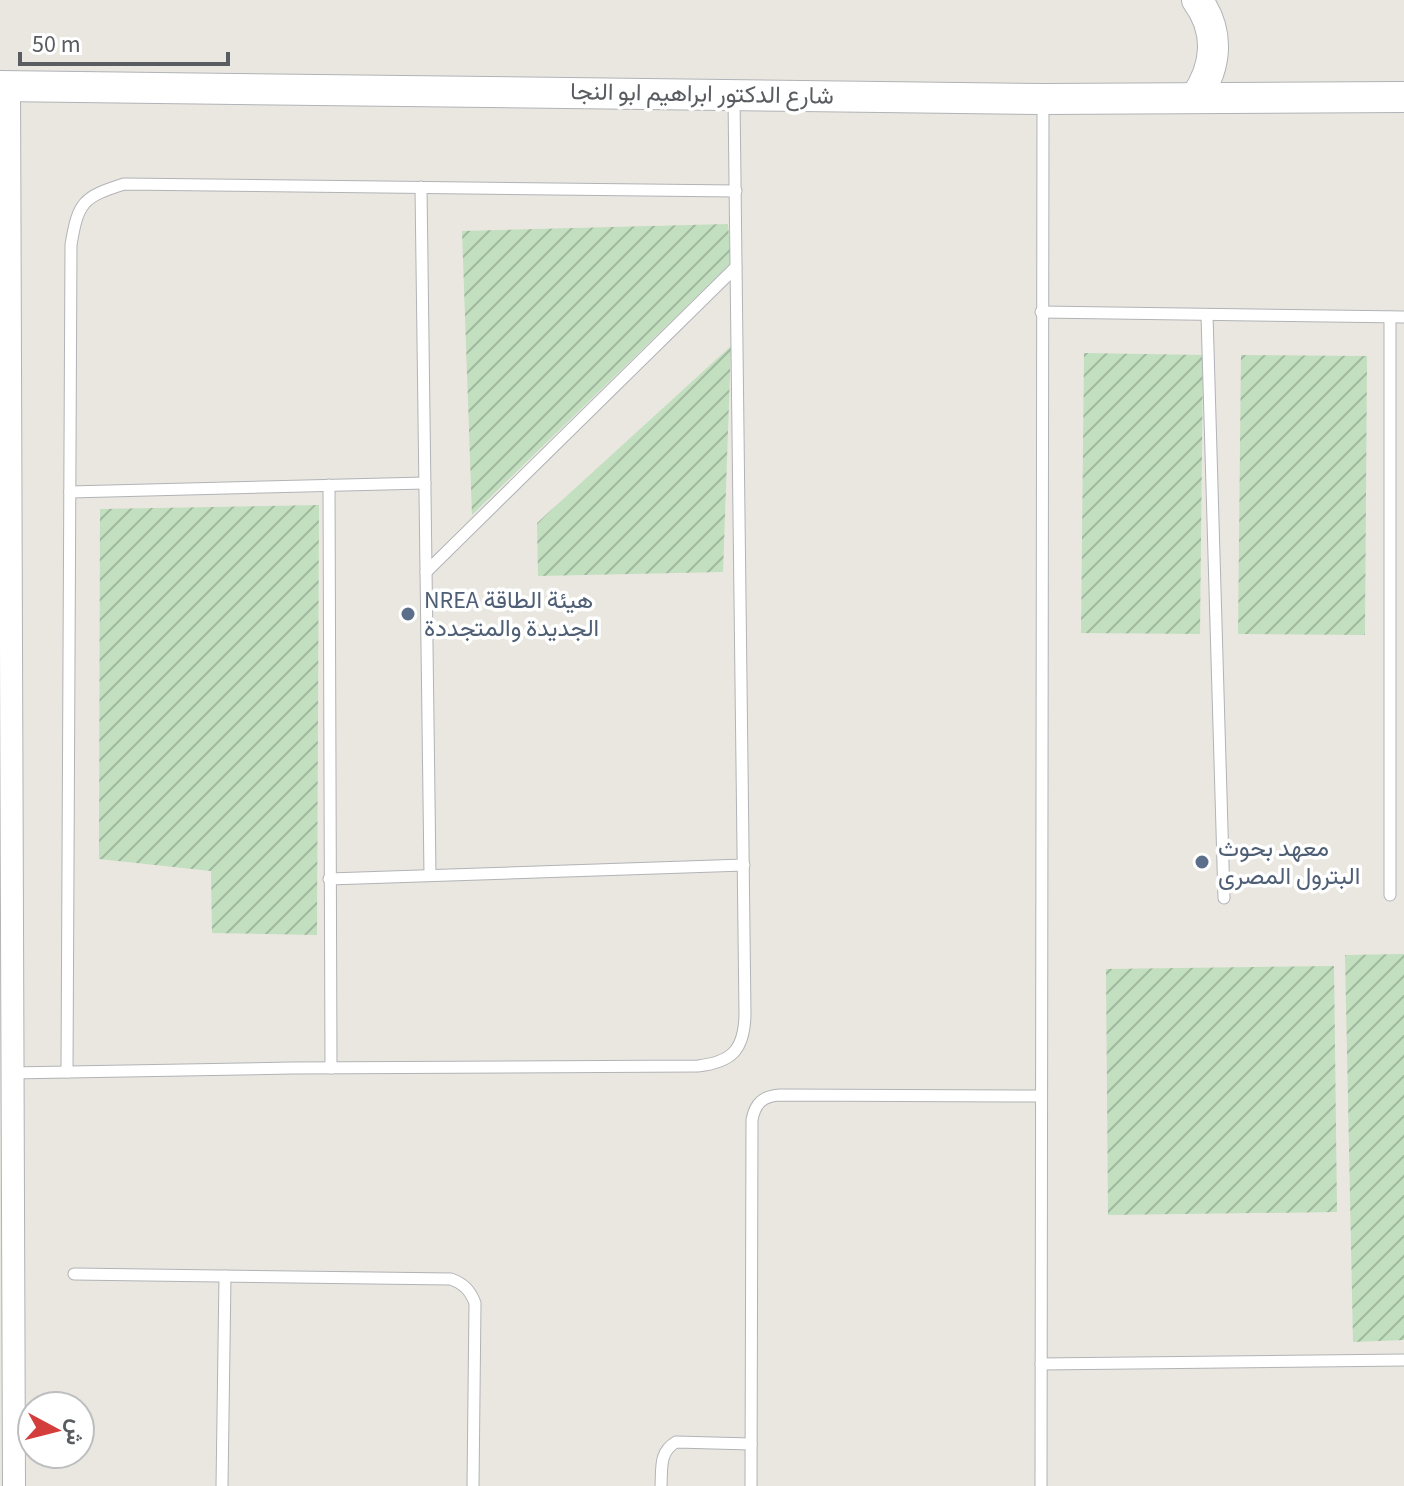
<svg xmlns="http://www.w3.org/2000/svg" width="1404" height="1486" viewBox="0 0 1404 1486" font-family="'Source Sans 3',Vazirmatn,sans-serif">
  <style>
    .garden { fill: url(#garden-furrows) }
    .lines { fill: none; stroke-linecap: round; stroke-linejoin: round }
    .service-casing { stroke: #b1b3b7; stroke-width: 13 }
    .minor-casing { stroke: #b1b3b7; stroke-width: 24 }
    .secondary-casing { stroke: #b0b3b7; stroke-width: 32 }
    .service { stroke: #fff; stroke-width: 11 }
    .minor { stroke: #fff; stroke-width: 22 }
    .secondary { stroke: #fff; stroke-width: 30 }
    .service-dot { fill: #5c6f8a; stroke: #fff; stroke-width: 3 }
    .labels { text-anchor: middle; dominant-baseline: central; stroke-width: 7; stroke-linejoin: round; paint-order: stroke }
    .street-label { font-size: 24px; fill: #595c60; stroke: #fff }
    .service-label { font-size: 24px; fill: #4e5e75; stroke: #fff; text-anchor: start }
  </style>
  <defs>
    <pattern id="garden-furrows" width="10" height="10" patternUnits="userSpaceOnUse" patternTransform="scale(2)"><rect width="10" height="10" fill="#c2dfbf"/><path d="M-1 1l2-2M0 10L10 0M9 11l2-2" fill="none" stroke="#a1b89f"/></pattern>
  </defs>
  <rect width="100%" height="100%" fill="#eae7e0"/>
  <g class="garden">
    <polygon points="728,224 731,263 472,515 462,231"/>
    <polygon points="731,346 723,572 538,576 537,523"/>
    <polygon points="1084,353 1203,355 1200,634 1081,633"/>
    <polygon points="1241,355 1367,356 1365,635 1238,634"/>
    <polygon points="319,505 317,935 212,933 211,871 99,859 100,509"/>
    <polygon points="1404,954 1404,1340 1353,1342 1345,955"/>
    <polygon points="1334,966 1337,1212 1108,1215 1106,969"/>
  </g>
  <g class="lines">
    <g class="service-casing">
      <g id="service">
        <polyline points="421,187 430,875"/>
        <polyline points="1041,312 1404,317"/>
        <polyline points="1207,315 1224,898"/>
        <polyline points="329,485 331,1068"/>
        <polyline points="70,492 425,483"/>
        <polyline points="426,572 736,267"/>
        <polyline points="329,879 744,865"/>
        <polyline points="1390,895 1390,317"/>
        <path d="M67,1072L71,245C78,202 83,197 124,184L736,191"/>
        <path d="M11,1073L292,1068L698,1066C732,1062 744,1050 745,1015L734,98"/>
        <path d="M74,1274L451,1279C464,1284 470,1290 475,1303L473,1486"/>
        <polyline points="1041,1364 1404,1360"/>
        <polyline points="222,1486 225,1276"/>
        <path d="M661,1486C662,1468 659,1452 676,1442L751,1444"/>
        <path d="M751,1486L752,1120C755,1103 763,1096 780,1095L1041,1096"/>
        <polyline points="1041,1486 1043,99"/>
      </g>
    </g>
    <g class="minor-casing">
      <polyline id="minor" points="9,86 14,1486"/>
    </g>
    <g class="secondary-casing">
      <g id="secondary">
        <polyline points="0,86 1043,99 1404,97"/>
        <path d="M1196,97C1217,66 1220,31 1197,0"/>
      </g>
    </g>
    <use href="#service" class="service"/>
    <use href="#minor" class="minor"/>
    <use href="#secondary" class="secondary"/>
  </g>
  <g class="service-dot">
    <circle cx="408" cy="614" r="8"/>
    <circle cx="1202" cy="862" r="8"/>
  </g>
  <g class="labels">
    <g class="street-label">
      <text transform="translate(702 94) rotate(1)">شارع الدكتور ابراهيم ابو النجا</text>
    </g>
    <g class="service-label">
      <text x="424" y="600">NREA هيئة الطاقة<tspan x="424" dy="28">الجديدة والمتجددة</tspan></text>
      <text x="1218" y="848">معهد بحوث<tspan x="1218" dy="28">البترول المصرى</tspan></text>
    </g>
  </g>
  <g transform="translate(56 1430) rotate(97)"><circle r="38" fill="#ffffff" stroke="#bdbebf" stroke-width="2"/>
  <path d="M0-6L14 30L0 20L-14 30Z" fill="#d33e3d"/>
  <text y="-12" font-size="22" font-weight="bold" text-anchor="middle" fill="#595c60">ش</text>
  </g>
  <path d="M20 52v12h208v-12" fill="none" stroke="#595c60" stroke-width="4"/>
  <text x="32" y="52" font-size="24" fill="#595c60" stroke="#ffffff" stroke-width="6" paint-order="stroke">50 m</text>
</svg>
